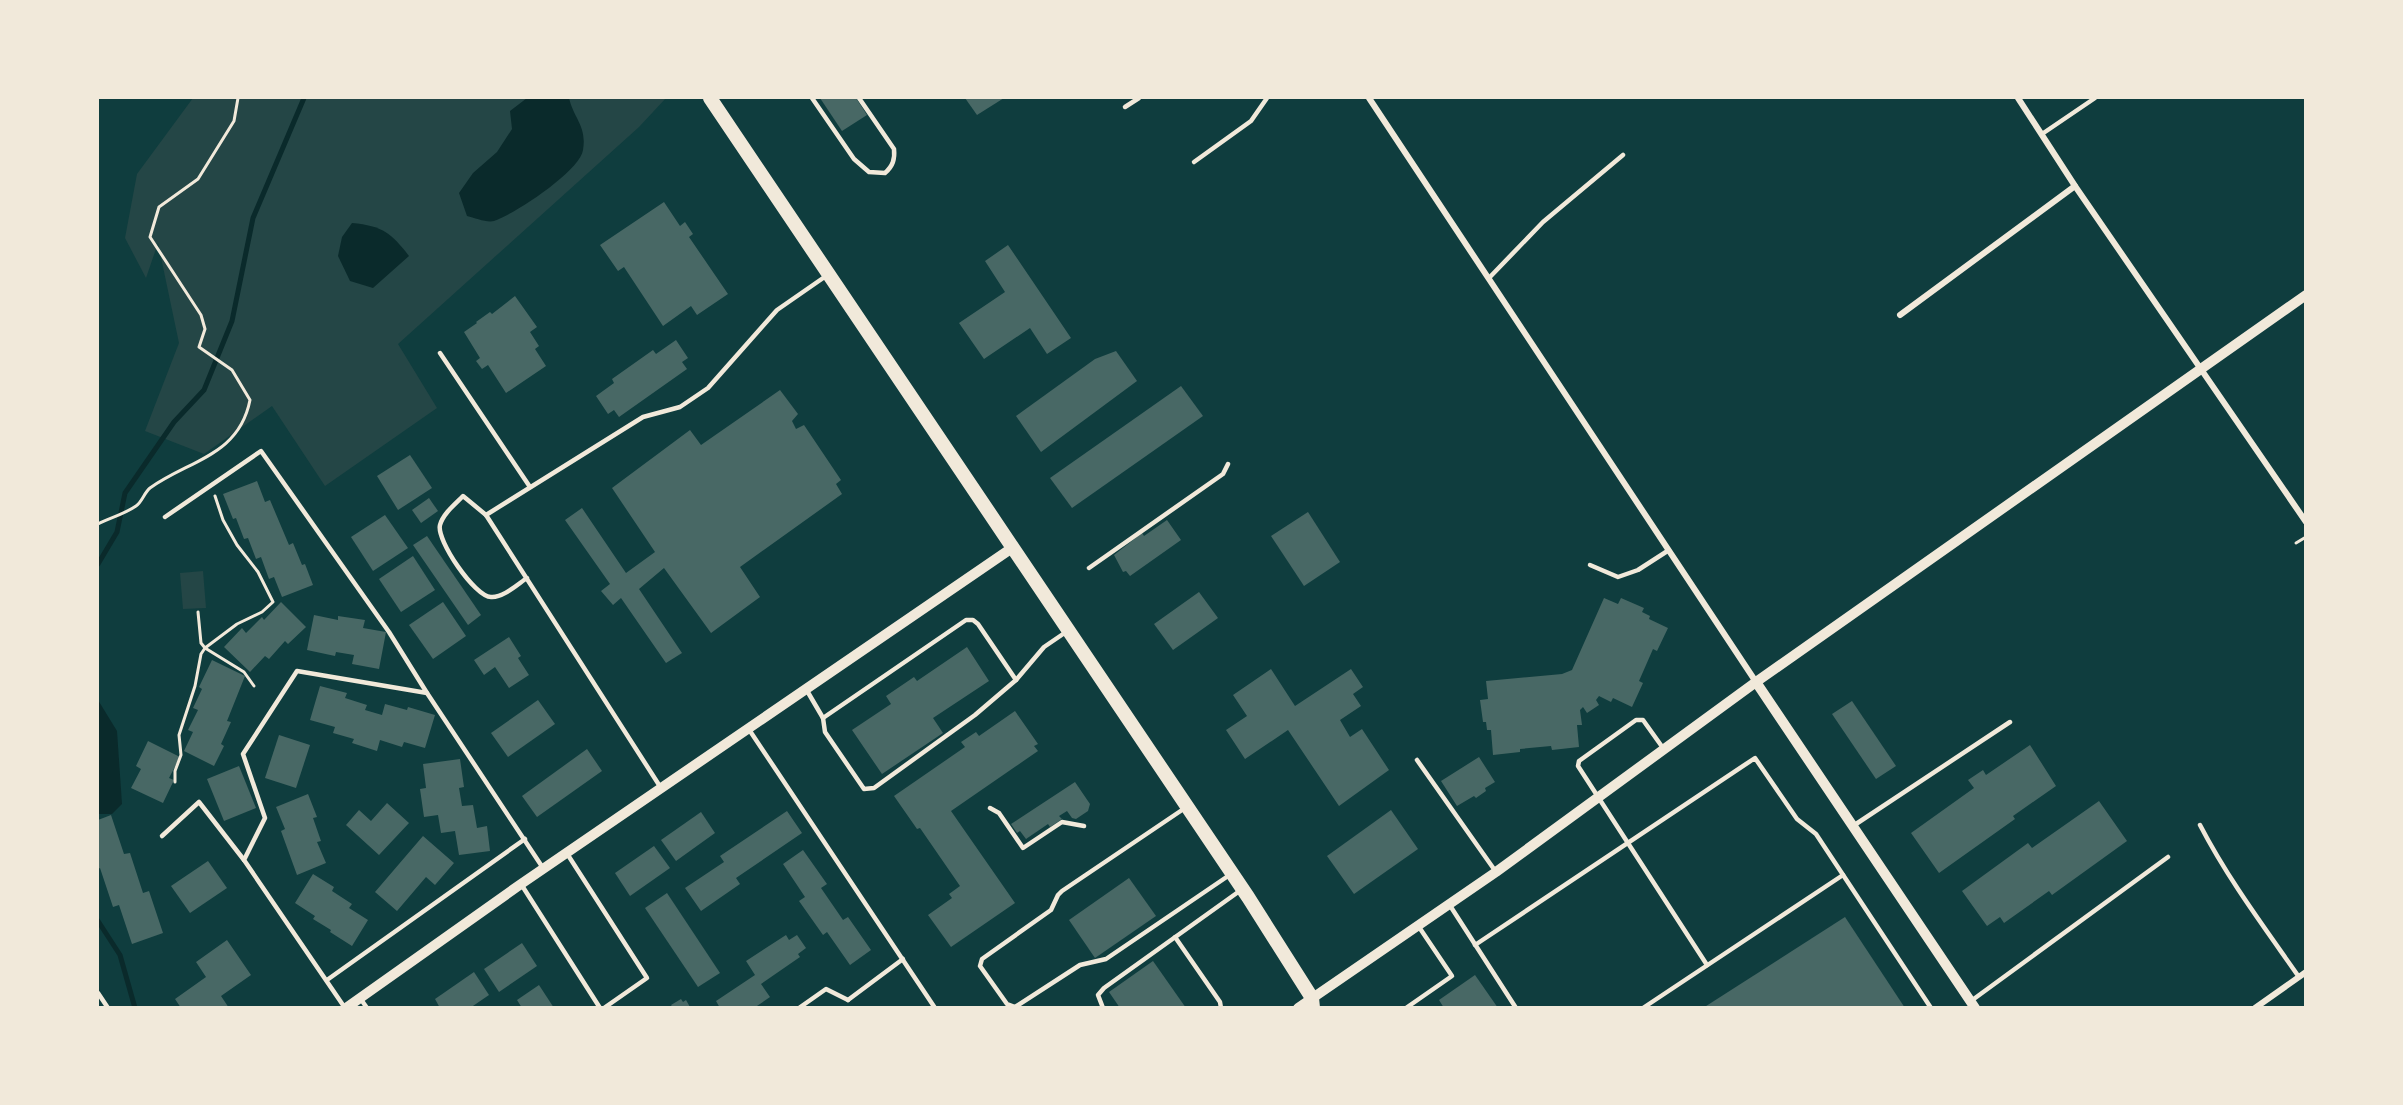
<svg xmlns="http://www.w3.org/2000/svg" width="2403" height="1105" viewBox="0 0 2403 1105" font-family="'Noto Serif',serif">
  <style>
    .green { fill: #244646 }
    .water { fill: #0a2a2b }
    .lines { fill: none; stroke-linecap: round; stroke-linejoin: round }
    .stream { stroke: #0a2a2b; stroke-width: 5 }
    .building { fill: #486865 }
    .path { stroke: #f1e9da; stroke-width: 3 }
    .service { stroke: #f1e9da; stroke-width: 4.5 }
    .minor { stroke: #f1e9da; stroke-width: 6 }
    .tertiary { stroke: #f1e9da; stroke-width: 10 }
    .primary { stroke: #f1e9da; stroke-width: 14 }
  </style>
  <rect width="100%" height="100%" fill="#0f3d3e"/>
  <g class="green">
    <polygon points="193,98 666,98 639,127 398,344 437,408 325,486 272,406 204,454 145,431 179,343 158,243 146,278 125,238 137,174"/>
    <polygon points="203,571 206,608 183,609 180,573"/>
  </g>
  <g class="water">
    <path d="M527,98H569C574,119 587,126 583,150C580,171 515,214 494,221C487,223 475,218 467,216L459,193L473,173L497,152L512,129L510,111Z"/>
    <path d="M352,223C383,226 391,233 409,256L373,288L350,281L338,256L342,237Z"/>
    <polygon points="98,700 117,731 122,804 112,814 98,814"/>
  </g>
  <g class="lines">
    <g class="stream">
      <polyline points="98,564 117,532 125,493 174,422 204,390 232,321 253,218 304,98"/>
      <polyline points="98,921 120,955 135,1008"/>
    </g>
  </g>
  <g class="building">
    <polygon points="820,98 856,98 867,115 842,131"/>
    <polygon points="965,98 1004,98 977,115"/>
    <polygon points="664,202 680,226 685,222 693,234 689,237 728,294 697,315 691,306 663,326 624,267 618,271 600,245"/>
    <polygon points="1008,245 1071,338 1047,354 1030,328 984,359 959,323 1005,292 985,261"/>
    <polygon points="515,296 537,327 530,332 539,346 535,349 546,366 506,393 488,365 482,369 476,361 480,358 464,332 477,323 476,322 490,312 492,314"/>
    <polygon points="676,340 688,358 682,362 687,369 619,417 614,410 608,414 596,396 614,383 612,379 653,350 656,354"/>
    <polygon points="1116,351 1137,381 1041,452 1016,416 1095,359"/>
    <polygon points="1181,386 1203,416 1072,508 1050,478"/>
    <polygon points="780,390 798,414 792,421 796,429 804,425 841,480 836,484 842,494 740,567 760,597 711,633 664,568 639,589 682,653 666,663 621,598 613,605 601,591 610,584 565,520 582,508 626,573 655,552 612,488 690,430 701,445"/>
    <polygon points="410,455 432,488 398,510 377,476"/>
    <polygon points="257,481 265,502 270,500 289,545 293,543 302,565 305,564 313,585 282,597 274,577 269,579 261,557 256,559 248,538 244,539 236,518 233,519 223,494"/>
    <polygon points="429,498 438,511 421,523 412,510"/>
    <polygon points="1308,512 1340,562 1304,586 1271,536"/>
    <polygon points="385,515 408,548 373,571 351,537"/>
    <polygon points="1167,520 1181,540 1130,576 1126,571 1123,572 1114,555 1142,533 1144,536"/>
    <polygon points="427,536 481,615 468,625 413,545"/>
    <polygon points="413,556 435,590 401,612 379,579"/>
    <polygon points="1199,592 1218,618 1173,650 1154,624"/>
    <polygon points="1604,598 1618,604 1621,598 1644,608 1642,612 1650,616 1649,619 1668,628 1657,651 1653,649 1639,681 1643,683 1632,707 1613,698 1611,702 1599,696 1596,700 1599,705 1587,713 1583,707 1580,710 1582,725 1577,725 1579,747 1552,750 1551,746 1520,749 1520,752 1493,755 1491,730 1487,730 1486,722 1483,722 1480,700 1488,699 1486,681 1562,674 1572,670"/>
    <polygon points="281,602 306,627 288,644 285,641 269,659 265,656 250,672 224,647 242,628 246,633 262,617 264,620"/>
    <polygon points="443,602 466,636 433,659 409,625"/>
    <polygon points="314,615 338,620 338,616 365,620 363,628 386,632 379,669 352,664 354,655 336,652 335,656 307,650"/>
    <polygon points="509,637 521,656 518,658 529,675 509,688 495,667 484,675 474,660"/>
    <polygon points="967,647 989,681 933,718 943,733 882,774 852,730 891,704 886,696 914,677 917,681"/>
    <polygon points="212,660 245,676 227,721 231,722 221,744 224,746 214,766 184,751 193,732 188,730 198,710 193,708 202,689 199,687"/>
    <polygon points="1271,669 1295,706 1351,669 1363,687 1353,694 1361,706 1340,720 1350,737 1362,729 1389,770 1339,806 1288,730 1245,759 1226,730 1247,716 1233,695"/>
    <polygon points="320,686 347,693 345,698 367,705 365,710 382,715 385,704 407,710 408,707 435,715 425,748 404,742 402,747 380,740 377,751 352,743 354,739 333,733 335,727 310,720"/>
    <polygon points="538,700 555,724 508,757 491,733"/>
    <polygon points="1852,701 1896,766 1876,779 1832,714"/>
    <polygon points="1015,711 1038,744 1034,746 1038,751 951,811 1015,903 951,947 928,915 952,898 949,894 960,886 920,828 917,829 894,796 965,747 961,742 976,732 979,736"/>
    <polygon points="279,735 310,745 296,788 265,778"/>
    <polygon points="148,741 180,757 169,778 174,780 163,803 131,788 141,769 136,766"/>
    <polygon points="2030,745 2056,786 2013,816 2015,819 1939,873 1911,833 1974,788 1968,780 1983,770 1986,775"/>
    <polygon points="587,749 602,771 537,817 522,796"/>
    <polygon points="1479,757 1495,782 1485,788 1486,791 1476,798 1474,796 1457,806 1441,781"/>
    <polygon points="460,759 464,787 459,788 462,806 473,805 477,828 487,826 490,851 459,855 455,831 441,833 438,815 424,817 420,789 426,788 423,764"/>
    <polygon points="239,766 256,808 224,821 207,779"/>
    <polygon points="1075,782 1090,804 1088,811 1076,819 1072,818 1067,811 1059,816 1062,819 1050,827 1048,824 1026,839 1020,831 1017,833 1011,824"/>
    <polygon points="308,794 317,817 313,818 321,841 317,842 326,863 297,875 281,831 285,829 276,807"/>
    <polygon points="2099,801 2127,841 2052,895 2049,891 2004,923 2000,917 1987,926 1962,891 2028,843 2032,848"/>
    <polygon points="387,803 409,823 379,855 346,825 359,810 371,821"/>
    <polygon points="1391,810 1418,849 1354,894 1327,856"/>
    <polygon points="787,811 802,833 736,878 740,884 701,911 685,888 724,862 720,856"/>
    <polygon points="701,812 715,833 676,861 661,840"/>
    <polygon points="111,815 124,854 130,853 143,893 149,891 163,933 132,944 119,905 113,907 100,868 98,869 98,820"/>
    <polygon points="423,836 454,863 435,885 426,877 397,911 375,892"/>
    <polygon points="654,846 670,868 630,896 615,873"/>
    <polygon points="803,850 827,884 821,888 843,920 848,917 871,950 850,965 827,932 823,935 799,901 805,897 783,864"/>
    <polygon points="208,861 227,888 190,913 171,886"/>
    <polygon points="313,874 334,887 332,891 352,904 349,908 368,920 352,946 330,932 331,930 313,919 315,916 295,903"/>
    <polygon points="1129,878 1156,916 1095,958 1069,920"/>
    <polygon points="667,893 720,973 698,987 645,908"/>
    <polygon points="1845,917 1905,1008 1703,1008"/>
    <polygon points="786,935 789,940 797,935 806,948 798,954 800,957 761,984 770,997 754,1008 720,1008 716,1001 755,975 746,961"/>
    <polygon points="227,940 251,975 221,996 229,1008 181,1008 175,999 206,977 196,962"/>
    <polygon points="522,943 537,966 499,992 484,969"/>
    <polygon points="1153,961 1186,1008 1120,1008 1109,992"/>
    <polygon points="474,972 489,995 470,1008 440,1008 435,999"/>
    <polygon points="1475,975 1498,1008 1444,1008 1439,1000"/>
    <polygon points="539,985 554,1008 522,1008 517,1000"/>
    <polygon points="681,999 683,1002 686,1000 690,1007 673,1008 671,1005"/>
  </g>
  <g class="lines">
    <g class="path">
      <path d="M98,524C109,518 125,514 136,506C142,502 144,493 150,488C189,460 239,456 250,400L232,370L199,347L205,329L201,315L150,237L159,207L198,179L234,121L238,98"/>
      <polyline points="2296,543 2306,537"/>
      <polyline points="198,612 201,643 205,648 237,624 262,612 273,602 258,572 237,545 223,520 215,496"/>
      <polyline points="175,782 175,771 181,755 179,735 195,686 201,654 205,648 244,672 254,686"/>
    </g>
    <g class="service">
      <path d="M812,98L854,159L869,172L885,173C893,166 895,159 894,149L859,98"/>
      <polyline points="1125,107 1139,98"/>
      <polyline points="2042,134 2095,98"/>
      <polyline points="1194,162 1251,121 1267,98"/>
      <polyline points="1489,278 1543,222 1623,155"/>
      <polyline points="440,353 530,487"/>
      <polyline points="486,515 643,417 680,407 708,388 777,310 826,276"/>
      <polyline points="165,517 261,451 389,632 427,693 543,868"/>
      <polyline points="1590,565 1618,577 1638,570 1669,550"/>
      <polyline points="1089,568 1223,474 1228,464"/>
      <path d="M527,578C518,584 503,598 491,597C475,597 436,540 440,525C443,514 455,504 463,496L486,515L661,788"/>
      <polyline points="806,689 823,718 825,732 864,789 874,788 975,715 1016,680 1044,647 1066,632"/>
      <polyline points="823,718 966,620 973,620 978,624 1016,680"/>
      <polyline points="748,728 935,1008"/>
      <polyline points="1663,748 1643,720 1636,720 1579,761 1578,766 1707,965"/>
      <polyline points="1417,760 1496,872"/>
      <polyline points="990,808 999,813 1023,848 1062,822 1084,826"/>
      <polyline points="1185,808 1062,891 1058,895 1051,910 982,959 980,966 1007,1004 1015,1007 1080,965 1106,959 1231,874"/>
      <path d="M2200,825C2228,879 2264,927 2299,977"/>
      <polyline points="1853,826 2010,722"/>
      <polyline points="162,836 199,802 244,860"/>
      <polyline points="566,852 647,978 604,1008"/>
      <polyline points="521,884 600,1008"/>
      <polyline points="1449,904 1516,1008"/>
      <polyline points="1175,937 1220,1002 1221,1008"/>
      <polyline points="1475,945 1755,758 1797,819 1816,834 1931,1008"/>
      <polyline points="327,980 525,839"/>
      <polyline points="98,993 108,1008"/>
      <polyline points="360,998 367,1008"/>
      <polyline points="848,1000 903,959"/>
      <polyline points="1971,1001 2168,857"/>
      <polyline points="345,1008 244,860 265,818 243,754 297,671 427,693"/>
      <polyline points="799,1008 826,989 848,1000"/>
      <polyline points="1103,1008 1098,995 1104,988 1241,890"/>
      <polyline points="1406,1008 1452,976 1419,927"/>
      <polyline points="1643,1008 1843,875"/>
    </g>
    <g class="minor">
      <polyline points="1369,98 1756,682"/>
      <polyline points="2018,98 2075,186 2306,522"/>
      <polyline points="1900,315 2075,186"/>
      <polyline points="2255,1008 2306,972"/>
    </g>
    <g class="tertiary">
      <polyline points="1756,682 1975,1008"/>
      <polyline points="346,1008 521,884 1012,548"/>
      <polyline points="1298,1008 1496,872 1756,682 2306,295"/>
    </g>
    <polyline class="primary" points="710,98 1248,897 1312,998 1313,1008"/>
  </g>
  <rect width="2403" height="1105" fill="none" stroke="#f1e9da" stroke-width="198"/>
</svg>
